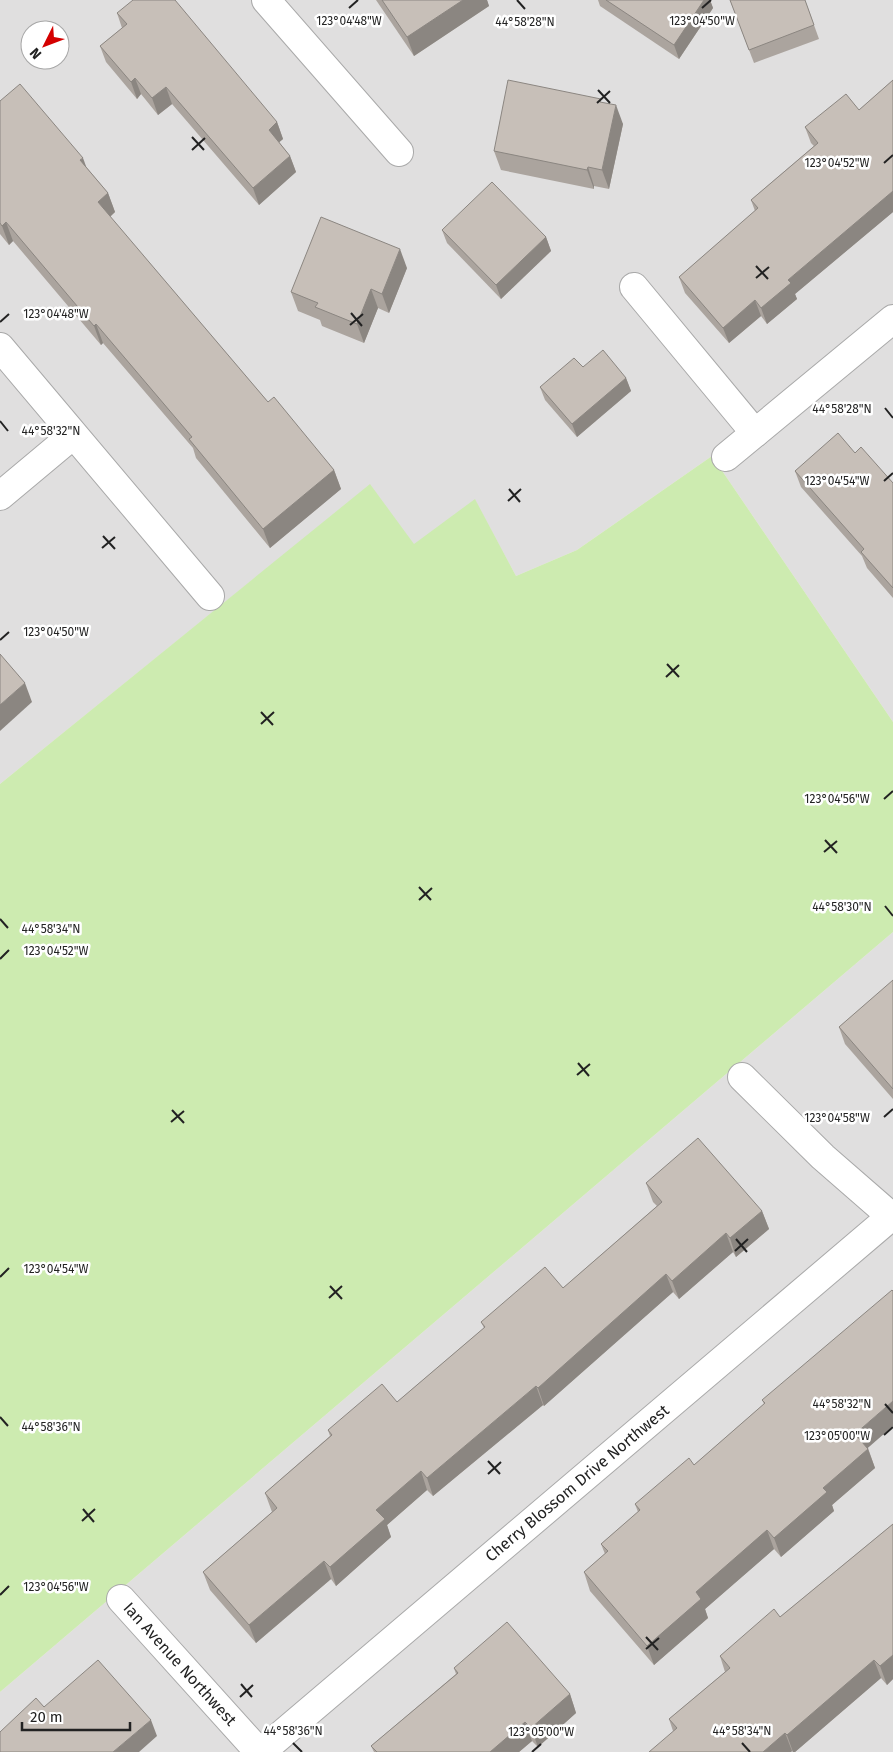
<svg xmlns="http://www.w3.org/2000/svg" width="893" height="1752" viewBox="0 0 893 1752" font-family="'Fira Sans',sans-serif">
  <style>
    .residential { fill: #e0dfdf; fill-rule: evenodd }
    .grass { fill: #cdebb0 }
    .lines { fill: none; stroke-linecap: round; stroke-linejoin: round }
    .minor-casing { stroke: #a9a9a9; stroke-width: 30 }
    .minor { stroke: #fff; stroke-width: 28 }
    .wall { fill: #aba49e }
    .shaded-wall { fill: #8b8681 }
    .building { fill: #c7bfb8; stroke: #8b8681 }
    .ticks { fill: none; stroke: #222; stroke-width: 2 }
    .labels { text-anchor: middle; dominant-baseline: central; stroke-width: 5; stroke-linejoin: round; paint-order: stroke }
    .street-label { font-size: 16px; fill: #222; stroke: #fff }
    .ticks-label { font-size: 12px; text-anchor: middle; fill: #222; stroke: #fff; stroke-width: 5; stroke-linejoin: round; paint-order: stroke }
  </style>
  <rect width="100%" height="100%" fill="#f2efe9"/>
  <g class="residential">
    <path d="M0,0H893V722L712,456L577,550L516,576L475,500L414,545L370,485L0,784ZM30,30H60V60H30Z"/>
    <polygon points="893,932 893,1752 0,1752 0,1692"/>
  </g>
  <polygon class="grass" points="712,456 893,722 893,932 0,1692 0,784 370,484 414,544 475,499 516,576 577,550"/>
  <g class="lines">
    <g class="minor-casing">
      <g id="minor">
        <polyline points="266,0 399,152"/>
        <polyline points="634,287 755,433"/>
        <polyline points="0,347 210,596"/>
        <polyline points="726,457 893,319"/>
        <polyline points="0,496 73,435"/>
        <polyline points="742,1077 823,1157 893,1218"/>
        <polyline points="121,1599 259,1752"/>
        <polyline points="261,1752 893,1215"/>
      </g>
    </g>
    <use href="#minor" class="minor"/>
  </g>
  <g class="wall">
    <polygon points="376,0 487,0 489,6 414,56"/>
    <polygon points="598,0 710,0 713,8 679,59 600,6"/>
    <polygon points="730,0 805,0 819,39 754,63"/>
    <polygon points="117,13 277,122 283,139 279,142 290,156 296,172 259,205 172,104 158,115 141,94 137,99 106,62 100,46 122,28"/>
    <polygon points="893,80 893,212 795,294 797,299 767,324 761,316 729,343 685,293 679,277 755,211 751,200 814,146 811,143 805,127 859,110"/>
    <polygon points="0,101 87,168 108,193 115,212 110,217 268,402 334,470 341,489 270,548 196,458 193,448 103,343 101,345 13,241 9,245 0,234"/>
    <polygon points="603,103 623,124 609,189 594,186 594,189 501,170 494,151"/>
    <polygon points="442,230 546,237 551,251 501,299 447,243"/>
    <polygon points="407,268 389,313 378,308 364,343 322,326 320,320 298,311 291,292"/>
    <polygon points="583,367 626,378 631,391 577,437 545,400 540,387"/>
    <polygon points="855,453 893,483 893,598 867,568 862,556 801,487 795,471"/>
    <polygon points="893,981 893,1099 845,1044 839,1027"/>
    <polygon points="646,1183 762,1211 769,1229 736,1257 733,1252 679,1299 673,1292 544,1406 543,1405 433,1496 427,1490 387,1525 391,1537 336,1586 331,1579 256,1643 210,1590 203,1572 272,1512 265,1493 330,1436 328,1430 397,1402 484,1328 481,1322 563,1288 657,1206 653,1202"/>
    <polygon points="762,1400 868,1448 875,1468 832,1505 834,1511 781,1557 774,1549 705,1609 708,1618 654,1665 590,1591 584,1572 605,1554 601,1544 638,1512 635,1504 694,1465 764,1404"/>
    <polygon points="893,1524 893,1679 887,1685 881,1678 795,1752 673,1731 669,1719 725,1672 720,1656 780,1617"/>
    <polygon points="454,1668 570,1694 576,1713 538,1747 532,1741 519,1752 374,1752 371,1746 456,1674"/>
  </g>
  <g class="shaded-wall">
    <polygon points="463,0 487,0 489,6 414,56 407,37"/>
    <polygon points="704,0 710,0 713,8 679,59 674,45"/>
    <polygon points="135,78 141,94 137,99 131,82"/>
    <polygon points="166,87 172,104 158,115 152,98"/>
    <polygon points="616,105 623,124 609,189 602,170"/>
    <polygon points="277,122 283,139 275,146 269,130"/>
    <polygon points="290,156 296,172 259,205 253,188"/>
    <polygon points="83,158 90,177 80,160"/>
    <polygon points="588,167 594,186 594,189 587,170"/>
    <polygon points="893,191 893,212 795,294 797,299 767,324 761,308 788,280"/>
    <polygon points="108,193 115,212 105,221 98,202"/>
    <polygon points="6,222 13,241 9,245 2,226"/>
    <polygon points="546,237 551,251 501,299 496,285"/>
    <polygon points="400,249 407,268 389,313 382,294"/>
    <polygon points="371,289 378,308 364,343 357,324"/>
    <polygon points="755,300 761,316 729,343 723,328"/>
    <polygon points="96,324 103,343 101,345 94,326"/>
    <polygon points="626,378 631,391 577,437 572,424"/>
    <polygon points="334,470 341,489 270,548 263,529"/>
    <polygon points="25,683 32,702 0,731 0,705"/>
    <polygon points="762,1211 769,1229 736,1257 730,1238"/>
    <polygon points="726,1233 733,1252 679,1299 672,1281"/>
    <polygon points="666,1274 673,1292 544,1406 538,1388"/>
    <polygon points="536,1386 543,1405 433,1496 427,1478"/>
    <polygon points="893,1401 893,1426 862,1453 855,1434"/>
    <polygon points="868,1449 875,1468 832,1505 834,1511 781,1557 774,1538 823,1488"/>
    <polygon points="421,1471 427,1490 387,1525 391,1537 336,1586 330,1567 376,1510"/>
    <polygon points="767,1530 774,1549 705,1609 708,1618 654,1665 647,1646 696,1592"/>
    <polygon points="324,1561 331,1579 256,1643 249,1625"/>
    <polygon points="893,1655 893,1679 887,1685 880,1666"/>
    <polygon points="874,1660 881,1678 795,1752 793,1752 787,1735"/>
    <polygon points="570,1694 576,1713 538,1747 531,1728"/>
    <polygon points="151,1720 157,1736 139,1752 113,1752"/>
    <polygon points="525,1722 532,1741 519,1752 490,1752"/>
    <polygon points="785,1733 792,1751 791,1752 763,1752"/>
  </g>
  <g class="building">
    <polygon points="133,0 175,0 277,122 269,130 290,156 253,188 166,87 152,98 135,78 131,82 100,46 127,24 117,13"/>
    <polygon points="382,0 463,0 407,37"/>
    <polygon points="606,0 704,0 674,45"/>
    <polygon points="730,0 805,0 814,25 749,50"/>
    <polygon points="508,80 601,99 600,102 616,105 602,170 588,167 587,170 494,151"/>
    <polygon points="893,80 893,191 788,280 791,283 761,308 755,300 723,328 679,277 758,208 751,200 818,143 805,127 846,94 859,110"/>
    <polygon points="20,84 83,158 80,160 108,193 98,202 268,402 274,397 334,470 263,529 189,439 192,437 96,324 94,326 6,222 2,226 0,223 0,101"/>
    <polygon points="492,182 546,237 496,285 442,230"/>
    <polygon points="321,217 400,249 382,294 371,289 357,324 315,307 318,303 291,292"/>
    <polygon points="603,350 626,378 572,424 540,387 574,358 583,367"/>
    <polygon points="838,433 855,453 861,447 893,483 893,588 861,552 864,549 795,471"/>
    <polygon points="0,654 25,683 0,705"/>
    <polygon points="893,980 893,1089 839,1027"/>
    <polygon points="698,1138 762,1211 730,1238 726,1233 672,1281 666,1274 538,1388 536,1386 427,1478 421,1471 376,1510 385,1519 330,1567 324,1561 249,1625 203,1572 277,1508 265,1493 332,1435 328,1430 382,1384 397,1402 485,1327 481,1322 545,1267 563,1288 662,1202 646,1183"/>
    <polygon points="892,1290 893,1291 893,1401 855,1434 868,1449 823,1488 827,1492 774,1538 767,1530 696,1592 701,1599 647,1646 584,1572 608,1551 601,1544 640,1510 635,1504 689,1458 694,1465 765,1403 762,1400"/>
    <polygon points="893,1524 893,1655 880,1666 874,1660 787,1735 785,1733 763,1752 649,1752 677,1728 669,1719 730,1668 720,1656 774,1609 780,1617"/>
    <polygon points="507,1622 570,1694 531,1728 525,1722 490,1752 377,1752 371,1746 458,1673 454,1668"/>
    <polygon points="98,1660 151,1720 113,1752 0,1752 0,1732 36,1698 44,1707"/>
  </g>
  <path class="ticks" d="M517,0L525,9M349,8L358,0M702,8L711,0M598,90L610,103M597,103L610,91M192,137L204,150M192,150L205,138M884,163L893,155M756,266L768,279M756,278L769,267M351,313L362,326M0,322L9,314M350,325L363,314M885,408L893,418M0,421L8,431M884,481L893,473M509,489L520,502M508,501L521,489M103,536L115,549M102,548L115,537M0,640L9,632M667,664L679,677M666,677L679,665M261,712L273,725M261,724L274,712M884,799L893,791M825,840L837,853M824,852L837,841M419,887L431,900M419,900L432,888M885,906L893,916M0,919L8,928M0,959L9,950M578,1063L589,1076M577,1075L590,1064M172,1110L184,1123M884,1117L893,1109M171,1122L184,1111M736,1239L747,1252M735,1251L748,1239M0,1277L9,1268M330,1286L342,1299M329,1298L342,1286M885,1404L893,1413M0,1417L8,1426M884,1435L893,1427M488,1461L500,1474M488,1474L501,1462M83,1509L94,1522M82,1521L95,1509M0,1595L9,1586M646,1637L658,1650M646,1649L659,1638M241,1684L252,1697M240,1697L253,1685M293,1743L302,1752M742,1743L750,1752M532,1752L541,1744"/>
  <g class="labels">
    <g class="street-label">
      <text transform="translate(577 1483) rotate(-40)">Cherry Blossom Drive Northwest</text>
      <text transform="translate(180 1664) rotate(48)">Ian Avenue Northwest</text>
    </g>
  </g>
  <g class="ticks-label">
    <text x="349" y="25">123°04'48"W</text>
    <text x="702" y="25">123°04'50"W</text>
    <text x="525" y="26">44°58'28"N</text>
    <text x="837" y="167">123°04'52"W</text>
    <text x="56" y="318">123°04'48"W</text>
    <text x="842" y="413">44°58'28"N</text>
    <text x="51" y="435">44°58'32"N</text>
    <text x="837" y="485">123°04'54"W</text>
    <text x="56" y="636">123°04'50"W</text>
    <text x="837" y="803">123°04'56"W</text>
    <text x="842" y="911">44°58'30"N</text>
    <text x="51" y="933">44°58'34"N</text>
    <text x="56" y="955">123°04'52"W</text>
    <text x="837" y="1122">123°04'58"W</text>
    <text x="56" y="1273">123°04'54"W</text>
    <text x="842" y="1408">44°58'32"N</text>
    <text x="51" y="1431">44°58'36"N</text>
    <text x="837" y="1440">123°05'00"W</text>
    <text x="56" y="1591">123°04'56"W</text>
    <text x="293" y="1735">44°58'36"N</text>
    <text x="742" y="1735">44°58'34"N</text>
    <text x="541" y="1736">123°05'00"W</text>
  </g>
  <g transform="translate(45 45) rotate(228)"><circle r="24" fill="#ffffff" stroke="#a7a7a7"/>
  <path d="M0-4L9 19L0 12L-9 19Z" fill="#d40000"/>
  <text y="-8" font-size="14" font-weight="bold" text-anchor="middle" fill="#222222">N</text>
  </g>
  <path d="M22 1722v8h108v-8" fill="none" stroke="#222222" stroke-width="2.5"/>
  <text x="30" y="1722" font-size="15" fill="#222222" stroke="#ffffff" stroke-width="4" paint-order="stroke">20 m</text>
</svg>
